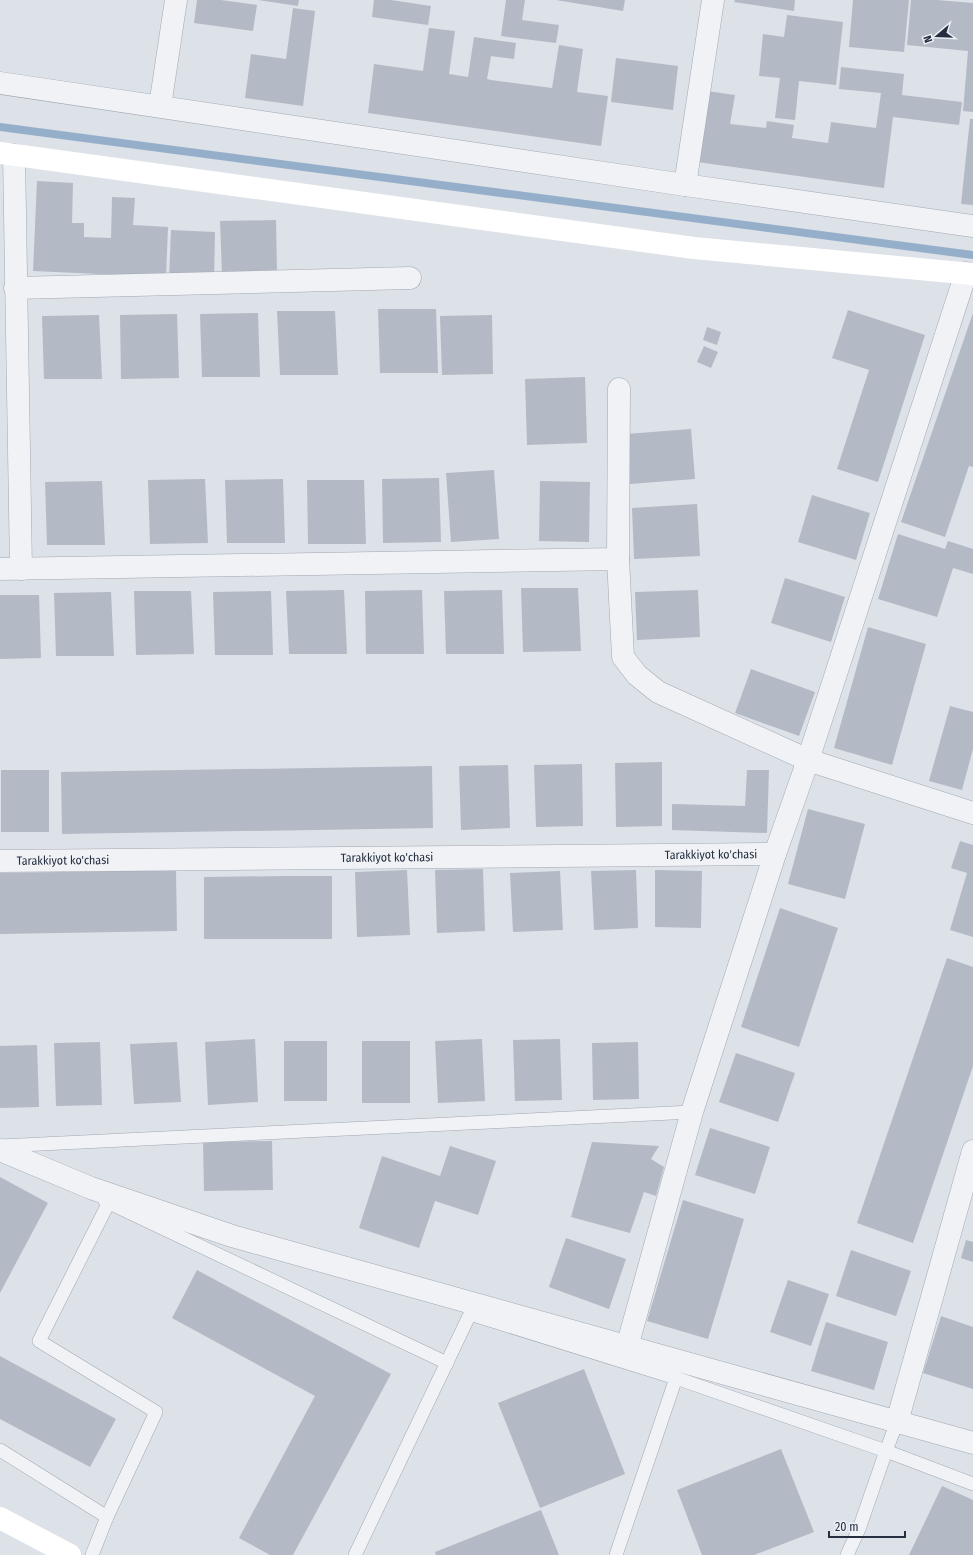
<svg xmlns="http://www.w3.org/2000/svg" width="973" height="1555" viewBox="0 0 973 1555" font-family="'Fira Sans Condensed',sans-serif">
  <style>
    .lines { fill: none; stroke-linecap: round; stroke-linejoin: round }
    .stream { stroke: #95afcb; stroke-width: 8 }
    .building { fill: #b4bac5 }
    .lane-casing { stroke: #a2a8b2; stroke-width: 14 }
    .street-casing { stroke: #a2a8b2; stroke-width: 23 }
    .lane { stroke: #f0f2f6; stroke-width: 13 }
    .street { stroke: #f0f2f6; stroke-width: 22 }
    .secondary { stroke: #fff; stroke-width: 22 }
    .labels { text-anchor: middle; dominant-baseline: central; stroke-width: 4; stroke-linejoin: round; paint-order: stroke }
    .street-label { font-size: 12px; fill: #252f40; stroke: #edf0f6 }
  </style>
  <rect width="100%" height="100%" fill="#dde1e8"/>
  <g class="lines">
    <polyline class="stream" points="0,127 973,255"/>
  </g>
  <g class="building">
    <polygon points="197,0 221,0 257,5 253,31 194,23"/>
    <polygon points="258,0 299,0 298,6"/>
    <polygon points="374,0 391,0 431,6 428,25 372,17"/>
    <polygon points="506,0 525,0 522,20 559,25 556,43 501,36"/>
    <polygon points="556,0 625,0 623,11"/>
    <polygon points="735,0 795,0 794,11 734,2"/>
    <polygon points="853,0 909,0 904,52 849,47"/>
    <polygon points="911,0 937,0 973,3 973,112 963,111 968,51 907,45"/>
    <polygon points="293,8 315,11 303,106 245,98 251,54 286,59"/>
    <polygon points="787,15 843,22 836,85 799,81 795,120 775,118 780,78 759,76 763,34 784,37"/>
    <polygon points="429,28 455,31 449,74 468,77 474,37 516,43 514,59 491,56 487,79 491,80 552,88 559,45 583,49 577,92 608,96 601,146 368,113 374,64 423,71"/>
    <polygon points="616,58 678,66 673,110 611,102"/>
    <polygon points="841,67 904,74 902,95 962,102 959,125 893,117 884,188 697,162 707,91 735,95 730,124 766,128 767,121 794,125 792,138 828,143 831,122 876,128 881,93 839,89"/>
    <polygon points="970,119 973,119 973,205 961,204"/>
    <polygon points="37,181 73,183 72,223 84,223 84,237 111,238 112,197 135,198 133,225 168,227 166,277 33,271"/>
    <polygon points="276,220 277,273 222,275 220,221"/>
    <polygon points="171,230 215,232 214,281 169,279"/>
    <polygon points="378,309 436,309 438,373 380,373"/>
    <polygon points="848,310 925,335 878,482 837,469 869,370 832,358"/>
    <polygon points="277,311 335,311 338,375 280,375"/>
    <polygon points="258,313 260,377 202,377 200,314"/>
    <polygon points="973,313 973,467 969,466 945,537 901,522"/>
    <polygon points="177,314 179,378 121,379 120,315"/>
    <polygon points="99,315 102,379 44,379 42,316"/>
    <polygon points="492,315 493,374 442,375 440,316"/>
    <polygon points="707,327 721,332 717,345 703,340"/>
    <polygon points="704,346 718,352 711,368 697,362"/>
    <polygon points="585,377 587,443 527,445 525,379"/>
    <polygon points="691,429 695,479 630,484 626,434"/>
    <polygon points="494,470 499,539 451,542 446,473"/>
    <polygon points="439,478 441,542 383,543 382,479"/>
    <polygon points="205,479 208,543 150,544 148,480"/>
    <polygon points="283,479 285,543 227,543 225,480"/>
    <polygon points="307,480 364,480 366,544 308,544"/>
    <polygon points="102,481 105,545 47,545 45,482"/>
    <polygon points="540,481 590,482 589,542 539,541"/>
    <polygon points="812,495 870,513 856,560 798,542"/>
    <polygon points="697,504 700,556 634,559 632,508"/>
    <polygon points="898,534 945,549 948,541 973,549 973,574 953,568 937,617 878,599"/>
    <polygon points="785,578 845,597 831,642 771,623"/>
    <polygon points="521,588 578,588 581,651 523,652"/>
    <polygon points="344,590 347,654 289,654 286,591"/>
    <polygon points="422,590 424,654 366,654 365,591"/>
    <polygon points="502,590 504,654 446,654 444,591"/>
    <polygon points="698,590 700,637 637,640 635,592"/>
    <polygon points="134,591 191,591 194,654 136,655"/>
    <polygon points="271,591 273,655 215,655 213,592"/>
    <polygon points="111,592 114,656 56,656 54,593"/>
    <polygon points="0,595 39,595 41,658 0,659"/>
    <polygon points="868,627 926,644 892,765 834,748"/>
    <polygon points="751,669 815,692 799,736 735,713"/>
    <polygon points="950,706 973,712 973,749 962,790 929,781"/>
    <polygon points="662,762 662,826 616,827 615,763"/>
    <polygon points="582,764 583,826 536,827 534,765"/>
    <polygon points="508,765 510,828 461,830 459,766"/>
    <polygon points="432,766 433,828 62,834 61,772"/>
    <rect x="1" y="770" width="48" height="62"/>
    <polygon points="747,770 769,770 767,833 672,830 672,804 745,806"/>
    <polygon points="808,809 865,824 845,899 788,884"/>
    <polygon points="960,841 973,845 973,937 950,930 967,873 951,868"/>
    <polygon points="483,869 485,931 437,933 435,870"/>
    <polygon points="176,870 177,931 0,934 0,873"/>
    <polygon points="407,870 410,935 357,937 355,872"/>
    <polygon points="636,870 638,928 594,930 591,871"/>
    <polygon points="655,870 702,871 701,928 655,927"/>
    <polygon points="560,871 563,930 513,932 510,873"/>
    <polygon points="284,876 332,876 332,939 204,939 204,877"/>
    <polygon points="780,908 838,928 799,1047 741,1027"/>
    <polygon points="947,958 973,967 973,1066 913,1243 857,1223"/>
    <polygon points="255,1039 258,1102 208,1105 205,1042"/>
    <polygon points="482,1039 485,1101 438,1103 435,1041"/>
    <polygon points="560,1039 562,1100 515,1101 513,1040"/>
    <rect x="284" y="1041" width="43" height="60"/>
    <rect x="362" y="1041" width="48" height="62"/>
    <polygon points="100,1042 102,1105 56,1106 54,1043"/>
    <polygon points="177,1042 181,1102 134,1104 130,1044"/>
    <polygon points="638,1042 639,1099 593,1100 592,1043"/>
    <polygon points="37,1045 39,1107 0,1108 0,1046"/>
    <polygon points="736,1053 795,1073 778,1122 719,1102"/>
    <polygon points="710,1128 770,1147 755,1194 695,1175"/>
    <polygon points="272,1141 273,1190 204,1191 203,1142"/>
    <polygon points="592,1142 659,1146 651,1159 664,1167 656,1196 644,1192 630,1233 571,1217"/>
    <polygon points="450,1146 496,1161 478,1215 435,1201 419,1248 359,1228 382,1156 440,1176"/>
    <polygon points="0,1177 48,1203 0,1293"/>
    <polygon points="683,1200 744,1219 708,1339 647,1321"/>
    <polygon points="566,1238 626,1259 609,1309 549,1287"/>
    <polygon points="966,1240 973,1242 973,1262 961,1258"/>
    <polygon points="851,1250 911,1271 896,1316 836,1296"/>
    <polygon points="197,1270 391,1374 293,1555 270,1555 239,1538 315,1396 172,1318"/>
    <polygon points="788,1280 829,1294 811,1346 770,1332"/>
    <polygon points="941,1316 973,1327 973,1389 923,1373"/>
    <polygon points="826,1322 888,1342 874,1390 811,1371"/>
    <polygon points="0,1356 116,1419 90,1467 0,1419"/>
    <polygon points="584,1369 625,1474 540,1508 498,1403"/>
    <polygon points="781,1449 814,1532 754,1555 702,1555 677,1490"/>
    <polygon points="942,1486 973,1500 973,1555 909,1555"/>
    <polygon points="541,1510 559,1555 436,1555 435,1552"/>
  </g>
  <g class="lines">
    <g class="lane-casing">
      <g id="lane">
        <polyline points="0,1146 692,1112"/>
        <polyline points="105,1201 447,1363"/>
        <polyline points="0,1450 107,1517 156,1412 39,1341 108,1204"/>
        <polyline points="92,1555 107,1517"/>
        <polyline points="355,1555 470,1314 676,1378 886,1451 897,1422"/>
        <polyline points="616,1555 676,1378"/>
        <polyline points="847,1555 859,1529 886,1451 973,1484"/>
      </g>
    </g>
    <g class="street-casing">
      <g id="street">
        <polyline points="0,83 685,185 973,226"/>
        <polyline points="160,106 176,0"/>
        <polyline points="14,155 21,569"/>
        <polyline points="685,185 713,0"/>
        <polyline points="15,288 410,278"/>
        <polyline points="619,389 618,559 623,657 637,675 658,692 808,760 973,813"/>
        <polyline points="0,569 618,559"/>
        <path id="s1" d="M0,861L775,854"/>
        <polyline points="0,1150 91,1188 232,1236 973,1443"/>
        <polyline points="627,1347 692,1112 775,854 808,760 966,273"/>
        <polyline points="897,1422 973,1151"/>
      </g>
    </g>
    <use href="#lane" class="lane"/>
    <use href="#street" class="street"/>
    <g class="secondary">
      <polyline points="0,153 694,248 973,274"/>
      <polyline points="0,1518 70,1555"/>
    </g>
  </g>
  <g class="labels">
    <g class="street-label">
      <text stroke="none"><textPath href="#s1" startOffset="711">Tarakkiyot ko'chasi</textPath></text>
      <text stroke="none"><textPath href="#s1" startOffset="387">Tarakkiyot ko'chasi</textPath></text>
      <text stroke="none"><textPath href="#s1" startOffset="63">Tarakkiyot ko'chasi</textPath></text>
    </g>
  </g>
  <g transform="translate(937 36) rotate(251)" stroke="#edf0f6" stroke-width="3" paint-order="stroke">
  <path d="M0-3L7 15L0 10L-7 15Z" fill="#252f40"/>
  <text y="-6" font-size="11" font-weight="bold" text-anchor="middle" fill="#252f40">N</text>
  </g>
  <path d="M829 1531v6h76v-6" fill="none" stroke="#252f40" stroke-width="2"/>
  <text x="835" y="1531" font-size="12" fill="#252f40" stroke="#edf0f6" stroke-width="3" paint-order="stroke">20 m</text>
</svg>
